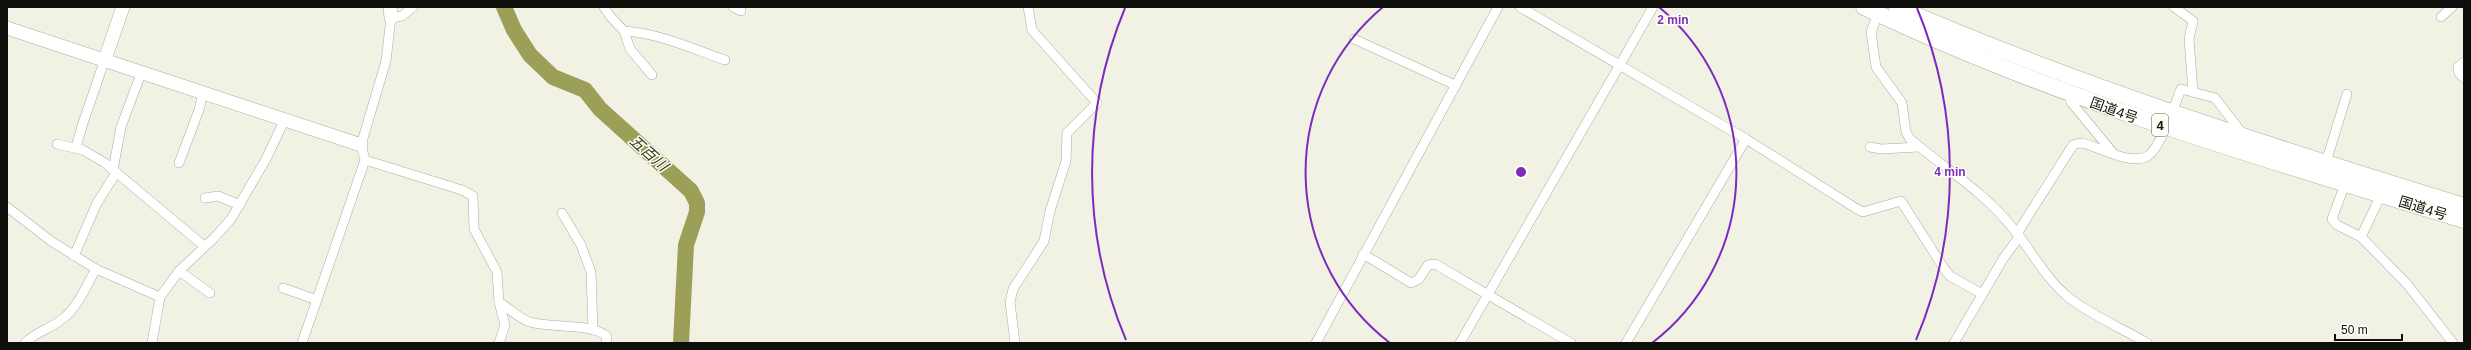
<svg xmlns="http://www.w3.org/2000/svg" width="2471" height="350" viewBox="0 0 2471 350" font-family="Arial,'Noto Sans JP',sans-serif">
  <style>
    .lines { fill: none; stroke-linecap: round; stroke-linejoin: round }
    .river { stroke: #9b9f58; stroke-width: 16 }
    .street-casing { stroke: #abac9f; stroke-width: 10 }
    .secondary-casing { stroke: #abac9f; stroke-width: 14 }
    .highway-casing { stroke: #abac9f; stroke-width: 17 }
    .street { stroke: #fff; stroke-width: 9 }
    .secondary { stroke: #fff; stroke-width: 13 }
    .highway { stroke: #fff; stroke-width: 16 }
    .ring { fill: none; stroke: #7b2cbf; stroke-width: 2 }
    .labels { text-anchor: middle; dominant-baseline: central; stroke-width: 3; stroke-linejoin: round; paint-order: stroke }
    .shield { fill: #fefff6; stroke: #575852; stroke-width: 1 }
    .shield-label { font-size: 13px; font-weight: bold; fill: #0f100b }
    .street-label { font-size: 14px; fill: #0f100b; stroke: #fefff6 }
    .water-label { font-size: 15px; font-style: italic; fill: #313313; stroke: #fefff6 }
    .centre { fill: #7b2cbf; stroke: #fefff6; stroke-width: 2 }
    .ring-label { font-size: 12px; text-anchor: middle; font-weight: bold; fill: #7b2cbf; stroke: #fefff6; stroke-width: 3; stroke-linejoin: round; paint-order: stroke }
  </style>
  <rect width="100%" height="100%" fill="#f1f2e4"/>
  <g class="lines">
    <polyline class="river" points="504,7 514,30 530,55 553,77 585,90 600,109 691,191 697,203 697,212 686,245 681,343"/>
    <g class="street-casing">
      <g id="street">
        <path d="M604,7L610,16L624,31C659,33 693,49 725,60"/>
        <polyline points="733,7 741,11"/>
        <polyline points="1520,7 1746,139 1857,209 1863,212 1901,201 1945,270 1950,276 1982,294"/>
        <polyline points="2174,7 2193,21 2189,39 2193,92"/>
        <path d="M1878,14L1871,32L1876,67L1902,103L1906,132L1910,139C1944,168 1983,191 2011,226C2031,249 2044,277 2068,297C2089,314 2123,329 2147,343"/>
        <polyline points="2441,17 2452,7"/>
        <polyline points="624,31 630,49 652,75"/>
        <polyline points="1354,39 1455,85"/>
        <polyline points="2464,62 2458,67 2459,73 2464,78"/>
        <polyline points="2068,93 2071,102 2113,153"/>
        <polyline points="57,144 83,150 105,163 204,246"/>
        <polyline points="76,147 83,123 105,59"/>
        <polyline points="1870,147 1881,149 1919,147"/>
        <polyline points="365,160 462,190 473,196 474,229 497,272 499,302 505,325 499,343"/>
        <polyline points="2326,162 2347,94"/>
        <polyline points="179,163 199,110 203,92"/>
        <polyline points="113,170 121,127 142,71"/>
        <polyline points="2345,184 2332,219 2337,225 2361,237"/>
        <polyline points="2381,195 2361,237 2407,284 2453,343"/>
        <polyline points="205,198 218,196 240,205"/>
        <polyline points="7,207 51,241 96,269 160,297 152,343"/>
        <polyline points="562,213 581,245 591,272 593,330"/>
        <polyline points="1363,254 1411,283 1419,279 1428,265 1435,264 1571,343"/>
        <polyline points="74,256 97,203 116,173"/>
        <polyline points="179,271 210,293"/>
        <polyline points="283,288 317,300"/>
        <polyline points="160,297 179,271 214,238 231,219 266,159 285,119"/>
        <path d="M499,302C509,308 519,319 530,322C549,328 595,323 607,337L606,343"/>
        <path d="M25,343C35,332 50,329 61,320C78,308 86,286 96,269"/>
        <polyline points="302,343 365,160 361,145 386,61 391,18 402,16 413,7"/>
        <polyline points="1015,343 1010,302 1013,289 1044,241 1050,211 1066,161 1067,133 1097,103 1032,30 1028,7"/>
        <polyline points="1316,343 1498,7"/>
        <polyline points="1460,343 1653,7"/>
        <polyline points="1626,343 1746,139"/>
        <path d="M1954,343L2003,259L2019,237V231L2023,224L2073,145C2082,141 2089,145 2097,148C2110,153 2132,163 2146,157C2160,151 2175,104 2181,89L2215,98L2242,133"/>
      </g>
    </g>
    <g class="secondary-casing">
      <g id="secondary">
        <polyline points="390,7 391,18"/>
        <polyline points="7,28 361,145"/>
        <polyline points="105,59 123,7"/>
      </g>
    </g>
    <g class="highway-casing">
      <g id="highway">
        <path d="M1864,7C2056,99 2261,158 2464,220"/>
        <path d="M1897,7C2082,87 2272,147 2464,206"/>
      </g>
    </g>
    <use href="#street" class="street"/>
    <use href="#secondary" class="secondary"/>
    <use href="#highway" class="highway"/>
  </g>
  <g class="ring">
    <path d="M1390 343A215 215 0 0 1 1383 7M1659 7A215 215 0 0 1 1652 343"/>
    <path d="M1126 340A429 429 0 0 1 1125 8M1917 8A429 429 0 0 1 1916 340"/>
  </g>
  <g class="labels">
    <rect class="shield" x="2152" y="114" width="16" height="22" rx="3"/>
    <g class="shield-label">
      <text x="2160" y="125">4</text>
    </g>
    <g class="street-label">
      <text transform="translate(2114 110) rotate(20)">国道4号</text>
      <text transform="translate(2423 208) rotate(17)">国道4号</text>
    </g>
    <g class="water-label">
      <text transform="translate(649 153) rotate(42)">五百川</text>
    </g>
  </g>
  <circle cx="1521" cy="172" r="6" class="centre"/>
  <g class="ring-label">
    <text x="1673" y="24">2 min</text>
    <text x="1950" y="176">4 min</text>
  </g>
  <rect width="2471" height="350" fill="none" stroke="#0f100b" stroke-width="16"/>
  <path d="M2335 334v6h67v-6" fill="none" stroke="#0f100b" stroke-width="2"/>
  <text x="2341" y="334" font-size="12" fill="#0f100b" stroke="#fefff6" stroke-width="3" paint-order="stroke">50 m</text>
</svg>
